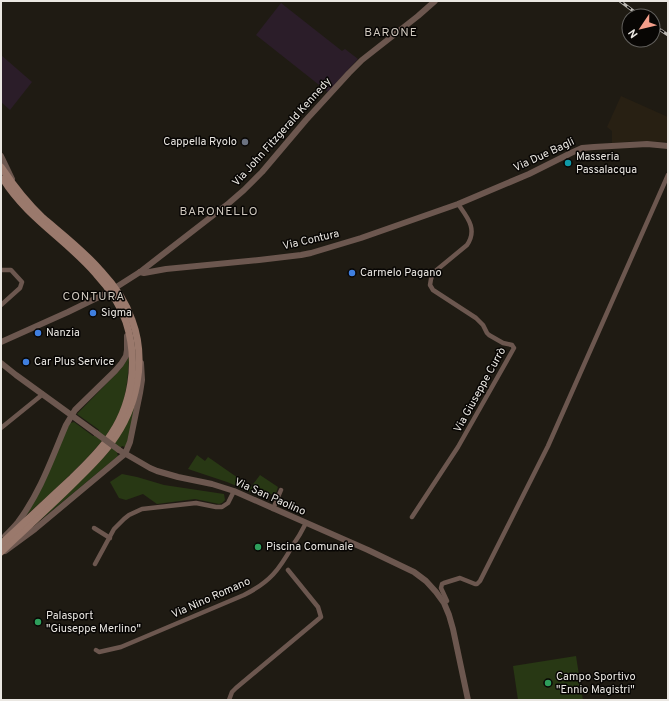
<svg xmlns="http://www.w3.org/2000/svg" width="669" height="701" viewBox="0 0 669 701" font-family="Overpass,sans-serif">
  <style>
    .industrial { fill: #2b1d29 }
    .built { fill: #282013 }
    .green { fill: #283814 }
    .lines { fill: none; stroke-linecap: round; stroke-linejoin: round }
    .minor { stroke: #6c574f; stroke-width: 4.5 }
    .tertiary { stroke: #6c574f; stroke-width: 6 }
    .secondary { stroke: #9a796c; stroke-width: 7 }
    .rail-casing { stroke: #bbb8b2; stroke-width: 3 }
    .rail { stroke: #080604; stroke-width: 1.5; stroke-dasharray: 4.5; stroke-linecap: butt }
    .tertiary-bridge { stroke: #6c574f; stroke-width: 6 }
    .worship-dot { fill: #6b7280; stroke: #080604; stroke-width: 1.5 }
    .culture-dot { fill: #0f9aa8; stroke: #080604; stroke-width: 1.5 }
    .shop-dot { fill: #3f7fe0; stroke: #080604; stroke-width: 1.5 }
    .leisure-dot { fill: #2e9e5b; stroke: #080604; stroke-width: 1.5 }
    .labels { text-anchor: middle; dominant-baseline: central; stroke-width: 3; stroke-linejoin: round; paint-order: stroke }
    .street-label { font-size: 11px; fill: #eae7e2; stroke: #080604 }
    .poi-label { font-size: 11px; fill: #eae7e2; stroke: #080604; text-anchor: start }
    .neighbourhood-label { font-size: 12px; letter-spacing: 1px; fill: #cec7bd; stroke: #080604 }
  </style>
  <rect width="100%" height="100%" fill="#1f1b13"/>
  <g class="industrial">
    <polygon points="281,3 342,51 345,49 358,59 328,92 256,35"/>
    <polygon points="1,55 32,82 10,110 1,102"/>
  </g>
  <polygon class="built" points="621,96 668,117 668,142 635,141 612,143 612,131 607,127"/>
  <g class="green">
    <path d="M129,357C128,375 127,394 120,411C109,436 93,452 74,471C57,488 40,503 22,519L70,423L74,422L93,436H95L99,430L98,429L77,414L121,369Z"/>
    <polygon points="139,388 129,440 125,447 122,446 117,453 118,456 32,527 106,455 121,434"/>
    <polygon points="197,455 205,461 208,457 251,487 260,475 278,487 275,496 256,487 253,493 227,482 188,469"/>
    <polygon points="122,474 137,477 164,485 224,494 225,500 222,503 219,504 195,499 157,504 143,494 126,500 119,498 110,482"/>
    <polygon points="576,656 583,700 518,700 513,666"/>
  </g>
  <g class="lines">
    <g class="minor">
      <polyline points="1,270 11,270 22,282 20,288 1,305"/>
      <polyline points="1,428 43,394"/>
      <polyline points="273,509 281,490"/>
      <path d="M412,517L458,447L514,348L512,345L503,343L489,335L487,333L483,325L476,318L433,290L430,285L431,279L433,273L467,245C478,229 467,217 458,204"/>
      <polyline points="94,528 110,538"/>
      <polyline points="95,564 114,529 124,519 129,515 142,509 196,503 216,507 222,507 228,503 234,491"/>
      <polyline points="444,603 447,601 441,588 442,584 444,583 460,578 475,584 477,584 480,581 548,446 668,175"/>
      <path d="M96,650L99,652L121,647L244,595C270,582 279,570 293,545C298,538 302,531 306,523"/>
      <polyline points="229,700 232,692 236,688 321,617 318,607 288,570"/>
    </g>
    <g class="tertiary">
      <polyline points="1,156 12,179"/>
      <polyline points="140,272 144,273 166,269 259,260 301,255 311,253 361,238 458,204 529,174 571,153 582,148 594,147 647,144 668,146"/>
      <polyline points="118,286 140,272 229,203 244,190 262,172 306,120 349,73 362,60 418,16 435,1"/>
      <polyline points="1,342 68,312 107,293"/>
      <polyline points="1,363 16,375 96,433"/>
      <polyline points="119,450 150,468 157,471 178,477 212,484 234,491 368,550 414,572 426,581 436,592 444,603 449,615 453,629 468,700"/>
      <path d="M5,536C10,531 14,527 18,522C40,493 52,458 66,425L75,410L115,371L121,364L126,356L127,350V336"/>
      <polyline points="5,551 35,529 120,458 125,454 130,442 140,393 142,380 141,363"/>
    </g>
    <g class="secondary">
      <path d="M1,167C13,185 27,203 43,218C63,235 84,251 101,271C114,285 126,302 132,320C147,360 137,409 111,443C101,457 88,469 76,481C52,505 26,528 1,552"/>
      <path d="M1,544C25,522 48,500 72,478C84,466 97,454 107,440C132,407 139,362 126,322C120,304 109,288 96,274C67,240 27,218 3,179"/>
    </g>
    <g class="rail-casing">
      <g id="rail">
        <polyline points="620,1 640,16"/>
        <polyline points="653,25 668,35"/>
      </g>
    </g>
    <use href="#rail" class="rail"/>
    <polyline class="tertiary-bridge" points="96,433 119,450"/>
  </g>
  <circle class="worship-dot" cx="245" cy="142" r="4"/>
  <circle class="culture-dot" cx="568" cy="163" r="4"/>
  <g class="shop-dot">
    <circle cx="352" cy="273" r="4"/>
    <circle cx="93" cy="313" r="4"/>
    <circle cx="38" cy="333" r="4"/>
    <circle cx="26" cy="362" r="4"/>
  </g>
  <g class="leisure-dot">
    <circle cx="258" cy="547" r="4"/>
    <circle cx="38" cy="622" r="4"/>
    <circle cx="548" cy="683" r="4"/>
  </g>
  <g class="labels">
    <g class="street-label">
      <text transform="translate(282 132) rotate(-48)">Via John Fitzgerald Kennedy</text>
      <text transform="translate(544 155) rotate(-25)">Via Due Bagli</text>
      <text transform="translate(311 240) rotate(-13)">Via Contura</text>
      <text transform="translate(480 390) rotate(-61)">Via Giuseppe Currò</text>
      <text transform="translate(270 497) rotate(24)">Via San Paolino</text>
      <text transform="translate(211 598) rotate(-24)">Via Nino Romano</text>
    </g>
    <g class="poi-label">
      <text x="237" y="142" text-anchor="end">Cappella Ryolo</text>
      <text x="576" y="157">Masseria<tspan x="576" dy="13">Passalacqua</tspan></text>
      <text x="360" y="273">Carmelo Pagano</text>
      <text x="101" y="313">Sigma</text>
      <text x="46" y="333">Nanzia</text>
      <text x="34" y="362">Car Plus Service</text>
      <text x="266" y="547">Piscina Comunale</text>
      <text x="46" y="616">Palasport<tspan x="46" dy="13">"Giuseppe Merlino"</tspan></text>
      <text x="556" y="677">Campo Sportivo<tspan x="556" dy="13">"Ennio Magistri"</tspan></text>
    </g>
    <g class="neighbourhood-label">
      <text x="391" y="33">BARONE</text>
      <text x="219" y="212">BARONELLO</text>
      <text x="94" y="297">CONTURA</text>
    </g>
  </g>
  <rect width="669" height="701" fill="none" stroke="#eae7e2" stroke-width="4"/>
  <g transform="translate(641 28) rotate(235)"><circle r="19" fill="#080604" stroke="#62605d"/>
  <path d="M0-3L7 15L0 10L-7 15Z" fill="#f49e8a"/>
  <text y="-6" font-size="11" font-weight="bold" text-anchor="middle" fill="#eae7e2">N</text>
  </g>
</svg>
